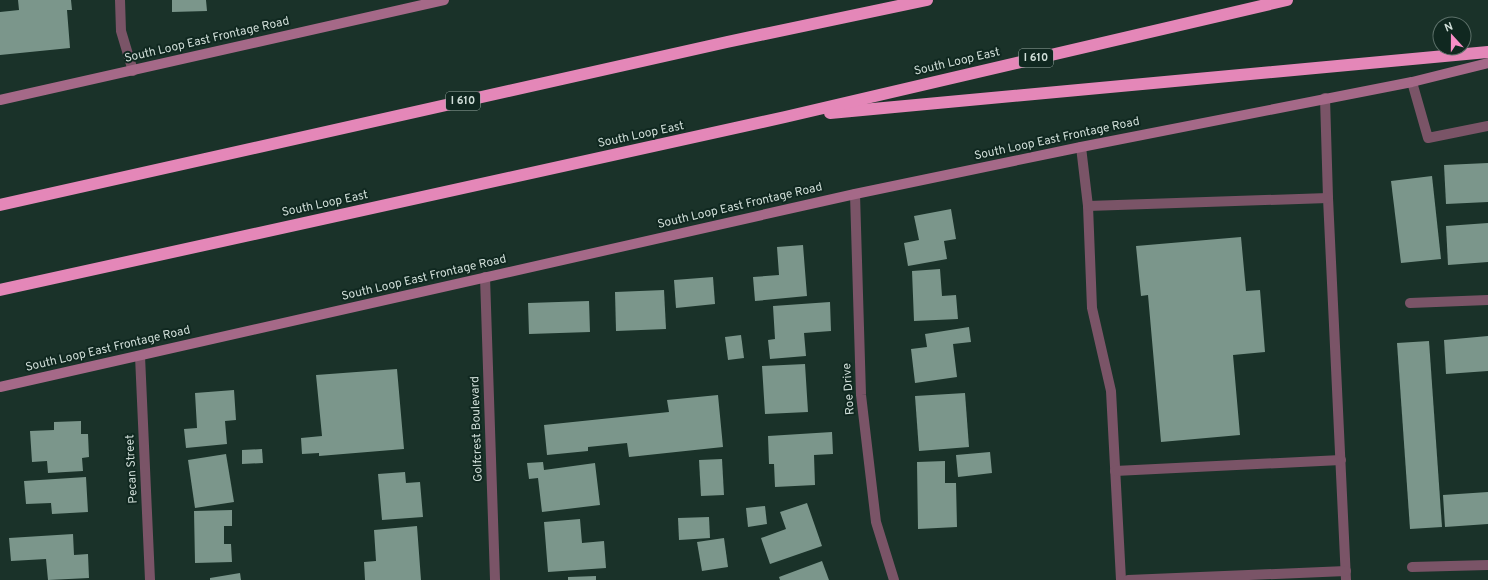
<svg xmlns="http://www.w3.org/2000/svg" width="1488" height="580" viewBox="0 0 1488 580" font-family="Overpass,sans-serif">
  <style>
    .building { fill: #7b968b }
    .lines { fill: none; stroke-linecap: round; stroke-linejoin: round }
    .service { stroke: #7a5467; stroke-width: 10 }
    .minor { stroke: #7a5467; stroke-width: 10 }
    .secondary { stroke: #a56988; stroke-width: 10 }
    .motorway { stroke: #e487b8; stroke-width: 12 }
    .labels { text-anchor: middle; dominant-baseline: central; stroke-width: 4; stroke-linejoin: round; paint-order: stroke }
    .shield { fill: #102820; stroke: #96a7a1; stroke-width: 1 }
    .shield-label { font-size: 11px; font-weight: bold; fill: #d0ded8 }
    .street-label { font-size: 12px; fill: #d0ded8; stroke: #102820 }
  </style>
  <rect width="100%" height="100%" fill="#1a3229"/>
  <g class="building">
    <polygon points="18,0 71,0 72,10 67,10 70,48 0,55 0,12 19,10"/>
    <polygon points="172,0 206,0 207,11 172,12"/>
    <polygon points="1488,163 1488,202 1446,204 1444,165"/>
    <polygon points="1432,176 1441,259 1401,263 1391,181"/>
    <polygon points="951,209 956,239 944,241 947,259 908,266 904,243 919,240 914,216"/>
    <polygon points="1488,223 1488,262 1448,265 1446,226"/>
    <polygon points="1241,237 1246,291 1260,290 1265,352 1233,355 1240,435 1161,442 1148,295 1141,296 1136,246"/>
    <polygon points="803,245 807,296 755,301 753,277 779,275 777,247"/>
    <polygon points="940,269 942,296 956,295 958,319 914,321 912,271"/>
    <polygon points="713,277 715,304 676,308 674,280"/>
    <polygon points="664,290 666,329 616,331 615,292"/>
    <polygon points="589,301 590,332 529,334 528,303"/>
    <polygon points="830,302 831,331 804,333 806,356 770,359 768,340 775,339 773,306"/>
    <polygon points="969,327 971,342 953,344 957,377 915,383 911,349 927,347 925,334"/>
    <polygon points="741,335 744,358 728,360 725,337"/>
    <polygon points="1488,336 1488,371 1446,374 1444,340"/>
    <polygon points="1429,341 1442,527 1410,529 1397,343"/>
    <polygon points="805,364 808,412 765,414 762,366"/>
    <polygon points="397,369 404,449 319,456 319,453 302,454 301,438 322,436 316,375"/>
    <polygon points="234,390 236,420 225,421 227,444 186,448 184,429 197,428 195,393"/>
    <polygon points="965,393 969,447 919,451 915,396"/>
    <polygon points="718,395 723,447 629,457 627,443 588,447 588,451 547,455 544,425 669,412 667,400"/>
    <polygon points="81,421 81,434 88,434 89,457 82,458 83,471 48,473 47,461 32,462 30,431 54,430 54,422"/>
    <polygon points="832,432 833,454 814,455 815,485 775,487 774,464 769,464 768,436"/>
    <polygon points="262,449 263,463 242,464 242,450"/>
    <polygon points="990,452 992,473 958,477 956,455"/>
    <polygon points="226,454 234,502 195,508 188,460"/>
    <polygon points="722,459 724,495 701,496 699,460"/>
    <polygon points="945,461 945,483 956,483 957,527 918,529 917,462"/>
    <polygon points="543,462 544,470 595,463 600,505 542,512 538,478 529,479 527,463"/>
    <polygon points="405,472 406,483 420,482 423,517 382,520 378,474"/>
    <polygon points="86,477 88,512 52,514 51,503 26,504 24,481"/>
    <polygon points="1488,492 1488,524 1445,527 1443,495"/>
    <polygon points="807,503 822,546 770,564 761,538 786,529 780,512"/>
    <polygon points="765,506 767,524 748,527 746,508"/>
    <polygon points="232,510 232,526 224,526 224,544 231,544 232,562 195,563 194,511"/>
    <polygon points="709,517 710,538 679,540 678,518"/>
    <polygon points="580,519 582,543 604,541 606,568 548,572 544,522"/>
    <polygon points="417,526 421,580 365,580 364,562 376,561 374,530"/>
    <polygon points="73,534 74,555 88,554 89,578 48,580 46,559 11,561 9,538"/>
    <polygon points="724,538 728,567 702,571 697,542"/>
    <polygon points="822,561 829,580 780,580 779,577"/>
    <polygon points="240,573 241,580 210,580 210,578"/>
    <polygon points="596,576 596,580 568,580 568,577"/>
  </g>
  <g class="lines">
    <g class="service">
      <polyline points="1412,82 1428,138 1488,126"/>
      <polyline points="1325,98 1328,198 1346,580"/>
      <polyline points="1081,147 1088,206 1092,308 1111,391 1121,580"/>
      <polyline points="1088,206 1328,198"/>
      <polyline points="1410,303 1488,300"/>
      <polyline points="1115,471 1341,460"/>
      <polyline points="1128,580 1346,571"/>
    </g>
    <g class="minor">
      <polyline points="120,0 121,31 133,71"/>
      <polyline points="855,194 861,395 876,522 894,580"/>
      <polyline points="485,277 495,580"/>
      <polyline points="140,356 150,580"/>
      <polyline points="1412,567 1488,565"/>
    </g>
    <g class="secondary">
      <polyline points="0,100 444,0"/>
      <polyline points="0,387 855,194 1081,147 1412,82 1488,63"/>
    </g>
    <g class="motorway">
      <polyline points="830,113 1488,52"/>
      <polyline points="0,205 727,42 927,0"/>
      <polyline points="0,290 785,117 1287,0"/>
    </g>
  </g>
  <g class="labels">
    <g class="shield">
      <rect x="1019" y="49" width="34" height="18" rx="3"/>
      <rect x="446" y="92" width="34" height="18" rx="3"/>
    </g>
    <g class="shield-label">
      <text x="1036" y="58">I 610</text>
      <text x="463" y="101">I 610</text>
    </g>
    <g class="street-label">
      <text transform="translate(207 40) rotate(-13)">South Loop East Frontage Road</text>
      <text transform="translate(957 62) rotate(-13)">South Loop East</text>
      <text transform="translate(641 135) rotate(-12)">South Loop East</text>
      <text transform="translate(1057 139) rotate(-12)">South Loop East Frontage Road</text>
      <text transform="translate(325 204) rotate(-12)">South Loop East</text>
      <text transform="translate(740 206) rotate(-13)">South Loop East Frontage Road</text>
      <text transform="translate(424 278) rotate(-13)">South Loop East Frontage Road</text>
      <text transform="translate(108 349) rotate(-13)">South Loop East Frontage Road</text>
      <text transform="translate(849 389) rotate(-94)">Roe Drive</text>
      <text transform="translate(477 429) rotate(-92)">Golfcrest Boulevard</text>
      <text transform="translate(132 469) rotate(-93)">Pecan Street</text>
    </g>
  </g>
  <g transform="translate(1452 36) rotate(339)"><circle r="19" fill="#102820" stroke="#5d716a"/>
  <path d="M0-3L7 15L0 10L-7 15Z" fill="#fa8fc8"/>
  <text y="-6" font-size="11" font-weight="bold" text-anchor="middle" fill="#d0ded8">N</text>
  </g>
</svg>
